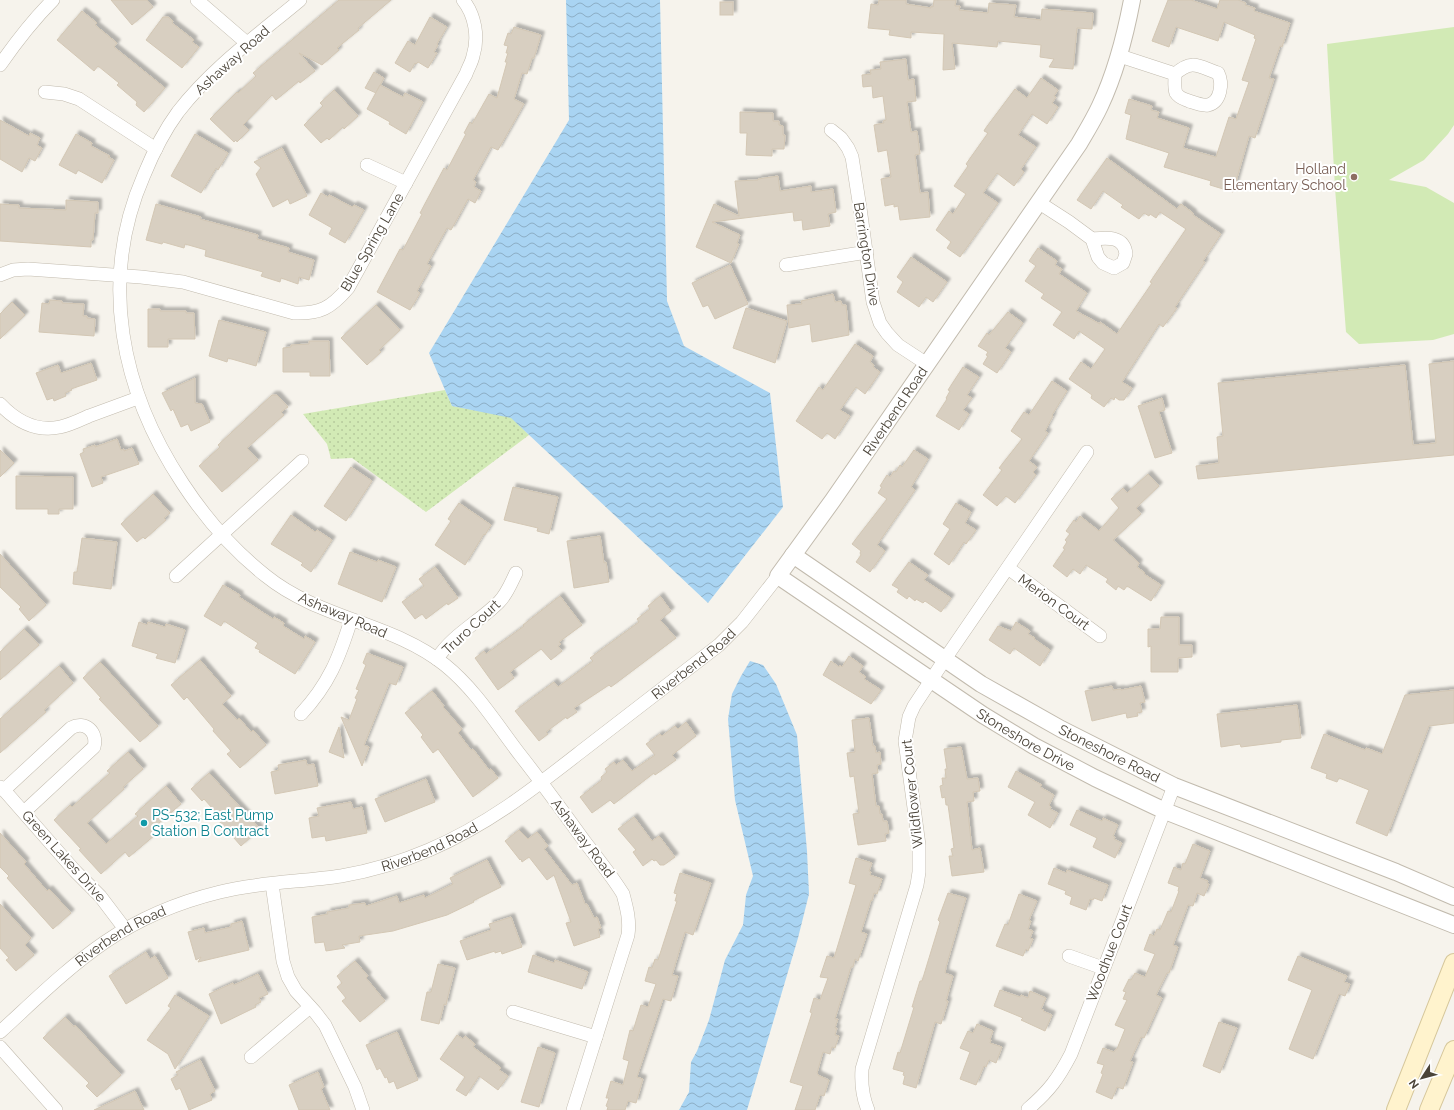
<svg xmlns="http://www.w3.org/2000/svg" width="1454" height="1110" viewBox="0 0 1454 1110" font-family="Raleway,sans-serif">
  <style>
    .park { fill: url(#park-dots) }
    .pitch { fill: #d2eab5 }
    .water { fill: url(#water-waves) }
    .building { fill: #d8cfc1; stroke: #d3c7b4; filter: url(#shadow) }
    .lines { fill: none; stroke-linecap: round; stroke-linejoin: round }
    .minor-casing { stroke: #c2bbae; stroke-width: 14 }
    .tertiary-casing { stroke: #c2bbae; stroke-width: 18 }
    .secondary-casing { stroke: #d6c79b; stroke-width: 20 }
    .minor { stroke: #fff; stroke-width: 13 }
    .tertiary { stroke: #fff; stroke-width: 16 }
    .secondary { stroke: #fff3cd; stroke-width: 18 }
    .education-dot { fill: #8d6e63; stroke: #fff; stroke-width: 1.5 }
    .culture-dot { fill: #0f9aa8; stroke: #fff; stroke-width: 1.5 }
    .labels { text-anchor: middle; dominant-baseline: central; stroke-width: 4; stroke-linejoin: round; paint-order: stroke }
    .street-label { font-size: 14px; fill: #4b4439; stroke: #fff }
    .education-label { font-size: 14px; fill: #785e54; stroke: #fff; text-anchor: end }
    .culture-label { font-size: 14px; fill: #0d838f; stroke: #fff; text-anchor: start }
  </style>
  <defs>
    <pattern id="park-dots" width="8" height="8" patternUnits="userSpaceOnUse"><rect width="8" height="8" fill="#d2eab5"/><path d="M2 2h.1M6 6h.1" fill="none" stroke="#b6ca9c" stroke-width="1.8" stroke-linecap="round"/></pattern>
    <pattern id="water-waves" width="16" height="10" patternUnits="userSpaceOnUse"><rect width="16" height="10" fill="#a9d4f2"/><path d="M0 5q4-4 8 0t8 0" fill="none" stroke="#8caec5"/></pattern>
    <filter id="shadow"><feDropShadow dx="3.5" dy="-3.5" stdDeviation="1" flood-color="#0004"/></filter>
  </defs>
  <rect width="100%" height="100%" fill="#f6f3ec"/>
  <polygon class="park" points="445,390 452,406 511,417 529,435 426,512 352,458 331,459 327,444 303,414"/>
  <polygon class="pitch" points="1454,27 1454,125 1448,134 1424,160 1389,180 1426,187 1454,203 1454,334 1433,340 1359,344 1346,332 1335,188 1327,44"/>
  <g class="water">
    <polygon points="566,0 660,0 667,301 684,346 770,393 783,507 708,603 511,418 452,406 429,353 569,120"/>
    <polygon points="750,661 763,665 776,684 797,735 807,851 809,894 798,938 747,1110 679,1110 689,1092 691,1062 697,1051 709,1020 725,960 743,925 746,895 753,876 735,800 728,719 732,694 741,676"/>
  </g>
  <g class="building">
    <polygon points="111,0 147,0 153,7 132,25"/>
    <polygon points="339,0 391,0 358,28 359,30 337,48 339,50 322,65 299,53 315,71 300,83 299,81 276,100 272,95 243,125 249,130 237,142 236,140 234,142 210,119 237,92 238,93 256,76 253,73"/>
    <polygon points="879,0 906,0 906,4 931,8 931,6 933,7 934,0 956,0 955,6 960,6 959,10 988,13 989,3 1016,5 1014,17 1041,20 1042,9 1093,13 1092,29 1077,28 1073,69 1049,67 1054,59 1040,57 1041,45 998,41 997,47 952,43 955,69 943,70 944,34 911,32 911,38 889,35 890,30 868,28 871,4 878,5"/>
    <polygon points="1168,0 1191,0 1217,9 1220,0 1238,0 1246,3 1245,5 1255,8 1254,11 1290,23 1282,47 1280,46 1269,78 1274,79 1255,138 1249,136 1233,192 1210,185 1211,181 1164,167 1169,153 1126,139 1131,115 1125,113 1129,99 1152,106 1151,110 1159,112 1157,118 1189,128 1183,148 1216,157 1229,117 1236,119 1249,82 1242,80 1256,39 1254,38 1255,35 1224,22 1218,41 1176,27 1169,47 1152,41"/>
    <rect x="720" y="2" width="13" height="13"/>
    <polygon points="82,11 97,23 95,25 117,43 114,47 165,88 144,112 136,105 137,102 117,85 119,83 98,66 94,71 57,40"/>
    <polygon points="163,17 168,17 173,21 172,23 194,40 192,42 199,47 182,68 146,40"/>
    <polygon points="430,17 447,27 437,44 438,45 434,52 437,53 428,68 418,62 416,64 415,63 410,72 395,63 408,41 415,45"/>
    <polygon points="514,27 541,35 534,58 532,58 527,74 522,73 514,99 524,104 498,150 491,147 473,180 476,182 474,187 481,191 475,203 468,199 451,230 447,228 427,264 431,266 417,291 420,293 410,310 377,292 400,249 403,250 422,214 420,213 444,168 447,170 466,134 464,133 470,122 472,124 489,94 497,98 507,62 505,62 508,53 506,53 508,46 504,45 508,33 511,34"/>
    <polygon points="906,59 908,80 914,79 916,101 907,102 911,132 917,131 920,154 915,155 920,193 928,192 930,217 900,220 898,206 894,207 894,204 885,206 881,179 891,177 887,150 878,152 874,125 884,123 883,121 886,120 883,96 873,98 872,86 863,87 862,75 871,74 870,70 881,69 880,62"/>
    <polygon points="374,72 384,78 376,93 365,88"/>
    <polygon points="1041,78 1058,90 1054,96 1056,97 1052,103 1058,107 1047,124 1032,114 1018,135 1036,147 1021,169 1024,172 1014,186 997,173 983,193 998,203 960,257 947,248 951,242 936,230 949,211 953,214 966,194 954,186 968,166 966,164 988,133 984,131 985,129 1015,89 1027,98"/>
    <polygon points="380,85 403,97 405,93 423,102 406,134 389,124 390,122 367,109"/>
    <polygon points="334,90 358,116 344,129 343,127 329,140 327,138 321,143 304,125 323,106 320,103"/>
    <polygon points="740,112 773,113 773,121 779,121 779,125 783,126 783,135 785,135 784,149 772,149 772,156 746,155 747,133 740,133"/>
    <polygon points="0,120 29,136 30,133 40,138 37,145 42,148 35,161 29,158 22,172 0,159"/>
    <polygon points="76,134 92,143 91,146 110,156 108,157 114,160 102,183 78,170 76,174 59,165"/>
    <polygon points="195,134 228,153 218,170 216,168 201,193 171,176"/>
    <polygon points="282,148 307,196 290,204 288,199 273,207 256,174 261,168 254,162"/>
    <polygon points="1107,158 1177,209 1181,204 1193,213 1193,215 1221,234 1203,261 1205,262 1175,307 1177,308 1163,327 1159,324 1122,382 1132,388 1124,400 1119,400 1115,397 1114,400 1111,398 1104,407 1091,398 1092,395 1069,379 1081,362 1091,369 1105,349 1079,331 1074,339 1053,325 1062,312 1041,298 1044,294 1025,281 1036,266 1029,261 1038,248 1057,261 1055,265 1062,269 1059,274 1087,293 1076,311 1100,324 1100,322 1117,334 1152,283 1150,282 1186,229 1160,212 1156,218 1150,214 1149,216 1144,213 1139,219 1121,207 1123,205 1103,191 1091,209 1077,200"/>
    <polygon points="778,176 780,191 811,186 811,192 833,189 836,212 828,214 830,226 803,230 802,220 794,221 793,212 712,222 740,235 737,243 739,244 731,263 696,247 714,204 739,216 735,181 758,180 758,179"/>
    <polygon points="321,193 328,197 329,195 352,207 354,205 364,210 345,243 329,234 332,228 309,215"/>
    <polygon points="66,200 98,202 98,213 95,213 93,240 91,240 91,247 0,241 0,204 19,205 19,208 66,210"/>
    <polygon points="156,204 201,217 200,219 258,235 257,239 289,248 288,252 314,260 309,280 299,277 298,284 281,278 280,282 261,276 263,272 205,256 206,250 185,244 184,248 163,242 162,244 146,240"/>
    <polygon points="911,257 947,282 933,302 926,297 919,307 897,292 903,282 897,277"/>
    <polygon points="730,265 748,304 715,319 708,305 703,307 692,283"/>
    <polygon points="833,294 835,302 841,301 842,305 846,305 849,335 812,342 810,324 789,328 787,305 802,304 801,301"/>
    <polygon points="50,300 62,301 62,303 84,304 83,316 87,316 87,318 95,319 94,336 39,332 42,303 49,304"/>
    <polygon points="12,302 25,315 0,339 0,314"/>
    <polygon points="376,305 400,330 379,350 381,352 367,365 341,338"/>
    <polygon points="746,308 787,321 775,363 733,348"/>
    <polygon points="148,309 160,309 160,311 186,311 186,313 194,313 195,339 168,339 168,347 148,347"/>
    <polygon points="1008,312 1023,323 1005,348 1011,352 997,373 983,364 988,356 986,355 988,352 978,346 987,333 989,335"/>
    <polygon points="219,320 266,332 256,366 228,358 227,362 209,356"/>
    <polygon points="309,341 329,341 330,376 310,376 310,372 283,372 283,348 291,347 291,345 309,344"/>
    <polygon points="855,344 873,356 870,362 874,365 873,367 880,372 865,394 856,387 840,410 850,416 835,439 827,433 822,439 796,421 819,387 823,390"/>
    <polygon points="1454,361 1454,455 1198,479 1196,466 1219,463 1217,437 1223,436 1218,383 1405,365 1413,445 1436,443 1429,364"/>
    <polygon points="91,363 97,380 71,389 72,390 65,393 66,396 54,401 53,398 47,400 36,373 58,365 61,373"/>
    <polygon points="963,367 979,377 967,395 972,398 963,410 969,414 959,430 936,416 947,399 946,398 950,391 948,390"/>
    <polygon points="195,378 195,403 202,404 210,422 191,431 188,424 181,427 173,409 171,411 162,393"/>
    <polygon points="1052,381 1067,391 1052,415 1053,416 1045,431 1048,433 1029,461 1037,467 1033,472 1036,475 1015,503 1006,496 997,506 983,495 1002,470 999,468 1022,439 1011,431 1024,412 1029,415"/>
    <polygon points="272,395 277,395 288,407 281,412 284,415 247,448 258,460 222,492 199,466 220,447 218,445"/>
    <polygon points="1162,398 1165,410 1159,412 1172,453 1155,458 1138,406"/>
    <polygon points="117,439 121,450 124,449 124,451 132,448 139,464 101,477 103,483 92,487 80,454 84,452 83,449 95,445 95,447"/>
    <polygon points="0,450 14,463 0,477"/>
    <polygon points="914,450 928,459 911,487 915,490 877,545 885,551 870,572 856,562 861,555 860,553 861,551 852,544 887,499 878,493 882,487 880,486 887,475 890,477 894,471 896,472 900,465 902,467"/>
    <polygon points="351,467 372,481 346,521 324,506"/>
    <polygon points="1148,474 1159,486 1136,508 1141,514 1113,540 1139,563 1137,567 1145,573 1144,574 1161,585 1151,601 1127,586 1124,590 1118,586 1116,590 1106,582 1108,579 1086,565 1080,574 1073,569 1067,577 1053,566 1065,549 1063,548 1067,542 1065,540 1070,534 1066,531 1074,520 1076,522 1080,516 1099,531 1119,508 1111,499 1123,488 1127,493"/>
    <polygon points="16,476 73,477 73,509 59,509 59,514 48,514 48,509 16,509"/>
    <polygon points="513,487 558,497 549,534 537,531 538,528 504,520"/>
    <polygon points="153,494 170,513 164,518 166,520 145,539 143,537 137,542 121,524"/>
    <polygon points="459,503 491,525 485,535 484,534 465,565 435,545 451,521 448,519"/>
    <polygon points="956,503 971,512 965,523 976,530 966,544 964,542 949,565 934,554 950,529 943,524"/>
    <polygon points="291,515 315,532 317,530 332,540 311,572 301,565 303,563 271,544"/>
    <polygon points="600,536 604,563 606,562 609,582 574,588 567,541"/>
    <polygon points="82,538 117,542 111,589 73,584 74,572 77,572"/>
    <polygon points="350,552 377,562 378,560 396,567 382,602 338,584"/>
    <polygon points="0,554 46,605 29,621 19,609 21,607 0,587"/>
    <polygon points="909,562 928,575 924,580 951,598 941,612 925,601 923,603 916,599 915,601 909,596 907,599 897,592 899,589 892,585"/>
    <polygon points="435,567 458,598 448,605 447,603 426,619 422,614 415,619 402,602 424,586 419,579"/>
    <polygon points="223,585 240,595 239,597 273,619 274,617 284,623 283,626 304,639 305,636 315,642 295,674 259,652 260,650 255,648 258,643 224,621 221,626 204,616"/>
    <polygon points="560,596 582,625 559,642 561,644 558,646 562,651 551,660 541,649 510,672 514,678 498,690 475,658 484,651 486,654 524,626 523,625"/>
    <polygon points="660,596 671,611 660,620 676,638 611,687 609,685 574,708 577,712 567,719 566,717 546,732 548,734 539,741 515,711 554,682 558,687 593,661 590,658 639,622 637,619 650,609 648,606"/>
    <polygon points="1161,617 1179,617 1179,645 1192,645 1192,657 1178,658 1178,672 1151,672 1151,646 1148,647 1148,629 1160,629"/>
    <polygon points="139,622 147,625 148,622 165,627 166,624 185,630 175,663 156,658 158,654 132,646"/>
    <polygon points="1016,622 1030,631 1028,634 1035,638 1034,639 1050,650 1040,666 1014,648 1010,654 989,640 998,626 1011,631"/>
    <polygon points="24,629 39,645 0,680 0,652"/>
    <polygon points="367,653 403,667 396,685 389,683 364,745 369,747 362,766 341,717 349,720 357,699 355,698 359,690 356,689 366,665 363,663"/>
    <polygon points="849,656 863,666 859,672 866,677 864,679 881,690 871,704 823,675 831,661 839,667 840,665 842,667"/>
    <polygon points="200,660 231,696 222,704 237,720 239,718 251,732 253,730 266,745 240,768 227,754 231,751 213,731 214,729 187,697 184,700 171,685"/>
    <polygon points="100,662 158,726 140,742 99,699 101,698 83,678"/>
    <polygon points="59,666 73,683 44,710 46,712 0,753 0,719"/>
    <polygon points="1112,686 1113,690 1121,689 1121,690 1141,686 1145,702 1140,703 1142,712 1137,713 1138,716 1127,718 1126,713 1092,721 1085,691"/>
    <polygon points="1454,690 1454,723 1429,726 1387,836 1356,823 1369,790 1339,778 1337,782 1326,778 1327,774 1311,768 1324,734 1365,750 1366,748 1382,754 1405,695"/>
    <polygon points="432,691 444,706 443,707 462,729 458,733 471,750 473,749 489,770 491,769 498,778 473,797 438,749 433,753 421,737 423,735 405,713"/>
    <polygon points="1297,705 1301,738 1281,740 1281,742 1241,747 1240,744 1221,747 1217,714"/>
    <polygon points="869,718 873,746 875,746 876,753 880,752 881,764 877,765 878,773 872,774 876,806 879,806 880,814 882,814 883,821 887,821 889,833 885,834 886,841 858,845 853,814 859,813 854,776 850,777 847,753 855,752 852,720"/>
    <polygon points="686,722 696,736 672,755 676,760 655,775 654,773 614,804 610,800 592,813 580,797 602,780 601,777 607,772 605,769 614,762 616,765 623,760 632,771 655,755 646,744 660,734 662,736 675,726 678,729"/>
    <polygon points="339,727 344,758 329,752"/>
    <polygon points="961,747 967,779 978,778 980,791 973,792 974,801 967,802 972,850 980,848 984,872 952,876 949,856 953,856 951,849 954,848 948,805 946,805 945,797 942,798 940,786 943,785 942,778 946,778 945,769 947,769 944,749"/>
    <polygon points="128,752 143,769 123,787 124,789 87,823 106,844 138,816 135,814 166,786 181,804 151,830 155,835 129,857 125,852 101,874 79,850 81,849 54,820 70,805 72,807 110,773 107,771"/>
    <polygon points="306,760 307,765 314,764 318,786 275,794 271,772 279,770 278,765"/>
    <polygon points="1016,771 1042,785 1040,787 1054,795 1049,805 1051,807 1050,809 1058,813 1050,828 1028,815 1035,802 1008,787"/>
    <polygon points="209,773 260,829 241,846 218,820 221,818 204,799 202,801 191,789"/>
    <polygon points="426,779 435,802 385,822 375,799"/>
    <polygon points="351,802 353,809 362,807 367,833 326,841 325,836 312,838 309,818 319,816 317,808"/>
    <polygon points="1077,810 1102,821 1103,818 1118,825 1113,836 1115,837 1114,839 1122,843 1115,858 1093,847 1097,838 1070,825"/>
    <polygon points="634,817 652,841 659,836 675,857 664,865 660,865 656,860 654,861 652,859 643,866 633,852 636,850 618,829"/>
    <polygon points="519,830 528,839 537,832 548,846 544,849 572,885 577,883 585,904 587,904 594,918 597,917 601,928 598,929 600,937 574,946 566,923 571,922 554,875 547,880 529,857 522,862 521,859 520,860 505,841"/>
    <polygon points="0,833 26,862 24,864 47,891 49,889 71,913 53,929 7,878 9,876 0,867"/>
    <polygon points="1193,844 1210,851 1200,878 1208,881 1207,883 1209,884 1204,896 1197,893 1193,906 1188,905 1173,945 1178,947 1169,973 1167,973 1156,995 1162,998 1144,1038 1141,1037 1130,1061 1133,1062 1123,1089 1117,1087 1112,1099 1096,1092 1103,1074 1101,1073 1104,1065 1097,1063 1103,1048 1114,1052 1116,1049 1117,1049 1125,1029 1115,1025 1127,1000 1123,999 1126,992 1123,991 1129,979 1131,980 1135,973 1145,977 1155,954 1144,950 1150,934 1154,936 1157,929 1160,930 1168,911 1171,912 1179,891 1178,891 1179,887 1168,883 1174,867 1181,870 1183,863 1185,864"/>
    <polygon points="856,858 872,863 869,871 871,872 870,875 882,879 877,894 874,893 872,901 871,900 861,932 867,934 858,961 855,959 853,967 851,967 835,1019 838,1019 835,1028 837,1028 835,1035 839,1036 835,1048 832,1047 830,1054 823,1052 817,1073 818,1074 818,1075 829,1080 824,1096 820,1095 815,1110 795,1110 803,1086 790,1082 812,1013 810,1012 814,998 820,1000 828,978 820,977 827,956 834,958 841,935 856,885 849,883"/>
    <polygon points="487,860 501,887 473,901 474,902 447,915 393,931 359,936 360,942 342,945 345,948 326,951 324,942 315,943 312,917 328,914 327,912 349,908 349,905 365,903 366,906 397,896 399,903 424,895 425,898 453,884 450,878"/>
    <polygon points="1054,868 1066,873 1067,870 1108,885 1102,901 1094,898 1093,900 1090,899 1086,910 1070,904 1072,897 1065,894 1066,891 1048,884"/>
    <polygon points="680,873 711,883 693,935 685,932 672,975 678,976 671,1001 663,999 637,1077 643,1079 636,1103 628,1101 625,1110 607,1110 608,1107 606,1106 609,1098 606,1098 611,1081 623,1085 629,1061 623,1059 630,1030 633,1031 641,1005 648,1007 656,984 645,981 649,967 652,968 655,959 658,960 677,901 675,901 677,894 674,893"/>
    <polygon points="948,893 966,898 946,967 945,973 953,976 946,1001 948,1001 941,1024 935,1022 916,1088 903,1084 905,1076 903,1075 904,1072 893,1069 898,1052 900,1053 914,1007 912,1007 920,981 922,981 940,922 938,920"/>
    <polygon points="1019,894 1037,901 1029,920 1031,921 1028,929 1033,931 1030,938 1033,939 1028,951 1026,949 1023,956 996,946 1005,924 1008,925"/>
    <polygon points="0,904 31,938 25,945 34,955 16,971 6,960 9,958 0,948"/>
    <polygon points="511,917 522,947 502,954 501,951 495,953 495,951 467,960 460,941 491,930 489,924"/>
    <polygon points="242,921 249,950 198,962 201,957 196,960 188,932 204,928 205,933 231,927 231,924"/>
    <polygon points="146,952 150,959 155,956 168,978 126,1004 109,976"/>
    <polygon points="533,955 554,963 555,960 588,972 582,989 528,972"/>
    <polygon points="1298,956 1347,976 1344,982 1350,984 1345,996 1339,994 1313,1059 1289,1049 1312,990 1288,980"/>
    <polygon points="355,961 368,976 366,978 385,1001 360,1022 342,1001 346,998 337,987 342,983 337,976"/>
    <polygon points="438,964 455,968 448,996 446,1005 444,1004 439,1024 421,1020 427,992 431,992"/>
    <polygon points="258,974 268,994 259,998 261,1002 255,1005 256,1007 221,1024 209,994 233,983 234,985"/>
    <polygon points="1000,990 1020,997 1021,995 1028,998 1030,991 1046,998 1041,1009 1044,1010 1043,1011 1052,1015 1045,1031 1021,1020 1023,1018 994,1006"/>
    <polygon points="175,995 209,1016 175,1069 168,1054 147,1040 171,1008 168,1006"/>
    <polygon points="65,1017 74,1027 75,1025 121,1075 97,1097 86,1086 89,1083 43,1038"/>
    <polygon points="1219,1022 1237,1028 1220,1073 1203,1066"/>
    <polygon points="977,1024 993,1031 990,1039 991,1040 990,1043 1002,1047 996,1063 989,1060 986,1067 984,1066 976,1085 960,1079 970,1052 960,1048 968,1031 973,1033"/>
    <polygon points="397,1032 418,1080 397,1089 394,1081 389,1083 387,1077 385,1078 380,1068 377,1070 366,1045"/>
    <polygon points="457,1035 463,1039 465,1036 475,1044 473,1047 501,1068 499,1070 508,1076 498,1090 479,1076 466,1096 456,1090 465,1077 440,1059"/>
    <polygon points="538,1047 555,1053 539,1107 521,1102"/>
    <polygon points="200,1060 215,1091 210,1094 212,1100 189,1110 180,1088 176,1090 171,1079 178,1075 176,1072"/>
    <polygon points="318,1072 324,1087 321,1089 330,1110 299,1110 289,1085"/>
    <polygon points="135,1091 144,1110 94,1110"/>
  </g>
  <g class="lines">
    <g class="minor-casing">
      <g id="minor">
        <polyline points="197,0 248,44"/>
        <path d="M300,0C258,35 212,68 178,112C164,131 153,153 144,175C98,280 121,391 183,484C206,519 233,550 266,576C319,619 393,623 445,665C476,690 497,725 521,756C543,784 564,813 585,842C598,859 612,876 623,894C627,909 630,920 628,935L573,1110"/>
        <path d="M1120,56L1175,74C1192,59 1198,66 1218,73C1223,83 1221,102 1208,105C1202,106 1195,103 1189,101C1184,99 1179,98 1176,93C1174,88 1175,79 1175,74"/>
        <path d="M0,65C16,42 33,20 53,0"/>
        <polyline points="45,92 64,94 79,99 156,149"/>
        <polyline points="831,130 841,138 848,148 852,157 860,208 873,302 880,323 887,333 898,345 927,364"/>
        <polyline points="367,165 406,183"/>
        <path d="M1038,202L1069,222L1092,239L1098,257L1103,263L1114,268L1123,263L1126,254C1124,235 1106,238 1092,239"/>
        <polyline points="786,265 867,252"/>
        <path d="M0,275L13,270L28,269L141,277L183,282L294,313C320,314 331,308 348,288L466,74C468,68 472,62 473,56C479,37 475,15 463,0"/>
        <path d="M0,404C16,421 36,432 60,427C70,425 80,420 89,416C105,410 122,404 138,398"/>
        <polyline points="1008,568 1100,636"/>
        <polyline points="176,576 302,461"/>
        <path d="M437,659C452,635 479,622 499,602C507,594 511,583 516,573"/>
        <path d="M301,714C329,684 339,658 351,620"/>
        <polyline points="0,787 4,790 75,871 100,896 125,929"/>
        <path d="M4,790L71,728C85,720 98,732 94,747L24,812"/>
        <polyline points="272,884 283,961 288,977 296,991 315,1012 325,1025 355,1087 363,1110"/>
        <polyline points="1069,956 1103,968"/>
        <polyline points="513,1012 596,1037"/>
        <path id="s1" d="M0,1032C34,1001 67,968 105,942C140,918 179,902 220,892C259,882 301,882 341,876C370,871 401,862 429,850C489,824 533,789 583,750C629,715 674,680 719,645L742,622L778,576"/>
        <polyline points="0,1047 56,1110"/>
        <polyline points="251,1057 310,1007"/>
        <path d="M1028,1109C1049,1091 1058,1079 1071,1054L1174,786"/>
        <path d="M868,1110C862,1096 861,1084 862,1069L917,885L919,872V845L905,741L909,717L914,706L945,659L1087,452"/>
      </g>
    </g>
    <g class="tertiary-casing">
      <g id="tertiary">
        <path id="s2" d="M1132,0C1125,37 1116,72 1100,106C1094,119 1086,132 1079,144L833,500L778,576L983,715L1034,746L1095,778L1165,811L1454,925"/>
        <path id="s3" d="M793,555L981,684L1061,729L1174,786L1396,872L1454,897"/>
      </g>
    </g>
    <g class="secondary-casing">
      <g id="secondary">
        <polyline points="1396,1110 1454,963"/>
        <polyline points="1429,1110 1454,1050"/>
      </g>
    </g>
    <use href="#minor" class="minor"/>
    <use href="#tertiary" class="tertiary"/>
    <use href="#secondary" class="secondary"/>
  </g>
  <circle class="education-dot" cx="1354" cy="177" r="4"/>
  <circle class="culture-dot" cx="144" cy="823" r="4"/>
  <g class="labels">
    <g class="street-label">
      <text transform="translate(232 60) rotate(-42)">Ashaway Road</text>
      <text transform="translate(372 242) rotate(-60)">Blue Spring Lane</text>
      <text transform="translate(867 254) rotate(81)">Barrington Drive</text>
      <text transform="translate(895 411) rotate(-56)">Riverbend Road</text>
      <text transform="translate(1054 602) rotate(36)">Merion Court</text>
      <text transform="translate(343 615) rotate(23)">Ashaway Road</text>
      <text transform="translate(471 627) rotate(-43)">Truro Court</text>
      <text stroke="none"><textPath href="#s1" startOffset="803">Riverbend Road</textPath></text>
      <text stroke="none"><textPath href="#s2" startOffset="978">Stoneshore Drive</textPath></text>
      <text stroke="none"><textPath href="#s3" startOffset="374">Stoneshore Road</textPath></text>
      <text transform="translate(912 794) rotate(-96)">Wildflower Court</text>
      <text transform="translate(583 838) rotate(53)">Ashaway Road</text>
      <text stroke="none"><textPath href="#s1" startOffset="480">Riverbend Road</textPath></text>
      <text transform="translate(64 856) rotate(48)">Green Lakes Drive</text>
      <text stroke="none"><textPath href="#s1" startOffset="155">Riverbend Road</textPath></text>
      <text transform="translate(1109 953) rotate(-69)">Woodhue Court</text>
    </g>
    <g class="education-label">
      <text x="1346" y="169">Holland<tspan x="1346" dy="16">Elementary School</tspan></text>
    </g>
    <g class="culture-label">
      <text x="152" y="815">PS-532; East Pump<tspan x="152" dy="16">Station B Contract</tspan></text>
    </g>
  </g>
  <g transform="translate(1422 1078) rotate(234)" stroke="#ffffff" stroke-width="3" paint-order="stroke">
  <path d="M0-3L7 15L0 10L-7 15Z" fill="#4b4439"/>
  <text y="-6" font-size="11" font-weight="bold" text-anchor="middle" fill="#4b4439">N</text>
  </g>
</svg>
